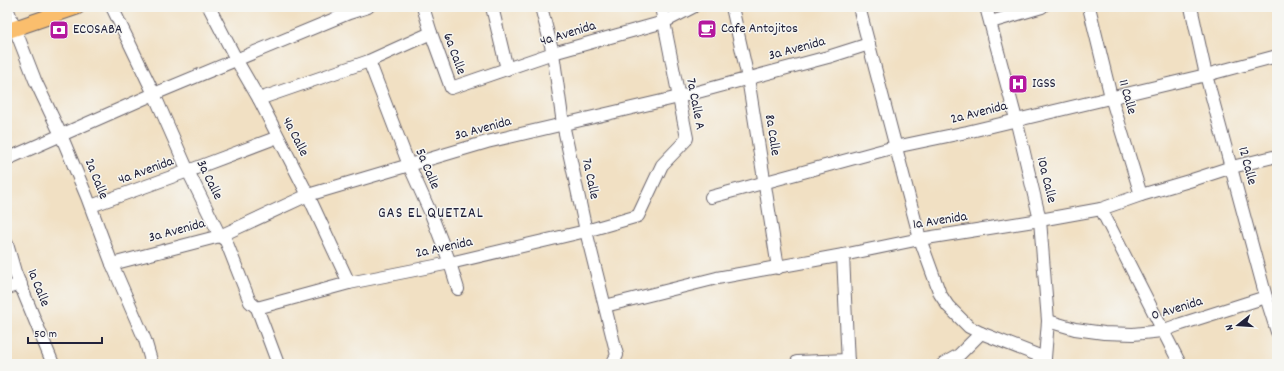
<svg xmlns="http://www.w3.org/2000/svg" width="1284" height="371" viewBox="0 0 1284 371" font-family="Dekko,sans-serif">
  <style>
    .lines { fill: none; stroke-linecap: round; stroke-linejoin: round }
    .minor-casing { stroke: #6a646b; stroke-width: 14 }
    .major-casing { stroke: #6a646b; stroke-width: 17 }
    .minor { stroke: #fff; stroke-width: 12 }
    .major { stroke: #fabe6d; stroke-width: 15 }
    .labels { text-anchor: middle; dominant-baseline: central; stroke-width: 3; stroke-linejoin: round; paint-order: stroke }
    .poi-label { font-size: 14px; fill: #22223b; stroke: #f6f6f2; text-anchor: start }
    .street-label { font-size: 14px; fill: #22223b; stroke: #f6f6f2 }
    .neighbourhood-label { font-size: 15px; letter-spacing: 1px; fill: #22223b; stroke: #f6f6f2 }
  </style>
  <rect width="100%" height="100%" fill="#f6f6f2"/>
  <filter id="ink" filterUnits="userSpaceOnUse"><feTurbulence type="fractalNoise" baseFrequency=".025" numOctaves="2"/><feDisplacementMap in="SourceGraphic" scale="8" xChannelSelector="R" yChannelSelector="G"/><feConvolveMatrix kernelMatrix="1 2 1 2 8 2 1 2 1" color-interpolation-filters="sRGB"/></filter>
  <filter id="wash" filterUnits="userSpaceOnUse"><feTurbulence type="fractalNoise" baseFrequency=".012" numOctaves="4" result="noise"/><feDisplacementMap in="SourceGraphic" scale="16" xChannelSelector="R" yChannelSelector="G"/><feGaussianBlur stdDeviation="0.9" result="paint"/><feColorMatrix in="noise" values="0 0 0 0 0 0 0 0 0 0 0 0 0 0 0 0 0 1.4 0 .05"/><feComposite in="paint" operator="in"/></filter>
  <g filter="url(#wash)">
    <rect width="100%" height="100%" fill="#f1e0c3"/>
  </g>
  <g filter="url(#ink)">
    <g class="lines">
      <g class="minor-casing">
        <g id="minor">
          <polyline points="112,7 154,94 188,171 220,236 226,241 250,302 257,308 278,364"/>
          <polyline points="209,7 237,61 259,99 308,195 349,283"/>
          <polyline points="423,7 431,33 451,88 553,53 664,22 693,7"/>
          <polyline points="492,7 507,69"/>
          <polyline points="541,7 553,53 563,124 586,231 617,355 612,364"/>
          <polyline points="732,7 748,78 778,268"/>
          <polyline points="859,7 920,239 940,294 948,306 969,327 981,333 1045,358"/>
          <polyline points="986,7 1016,119 1040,220 1048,321 1045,358 1043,364"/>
          <polyline points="1089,7 1111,97 1141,195"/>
          <polyline points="1191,7 1206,75 1266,297 1277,332"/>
          <polyline points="7,8 35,80 61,135 87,197 112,264 145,340 152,364"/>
          <polyline points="991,22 1042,7"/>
          <polyline points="369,61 409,165 431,214 450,263 458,289"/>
          <polyline points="259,99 369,61 431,33"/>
          <polyline points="7,159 154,94 349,13 368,7"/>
          <polyline points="711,197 895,147 967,132 1206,75 1277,56"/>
          <polyline points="91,206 188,171 278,137"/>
          <polyline points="1101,209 1180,364"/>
          <polyline points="7,244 15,272 53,364"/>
          <polyline points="843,255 848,364"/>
          <polyline points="112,264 220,236 308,195 487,142 679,97 828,57 869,44"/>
          <polyline points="7,288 21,284"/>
          <polyline points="605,306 717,278 843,255 920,239 1040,220 1101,209 1141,195 1189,181 1232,167 1277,156"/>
          <polyline points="257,308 349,283 450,263 586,231 638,216 662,165 686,140 687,138 661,7"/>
          <polyline points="1048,321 1075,329 1104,333 1133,334 1162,331 1181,324 1266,297"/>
          <polyline points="797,362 848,360"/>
          <polyline points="943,364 959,355 981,333"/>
        </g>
      </g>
      <g class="major-casing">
        <polyline id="major" points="7,31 77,7"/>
      </g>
      <use href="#minor" class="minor"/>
      <use href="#major" class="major"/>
    </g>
  </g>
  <defs>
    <g id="cafe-square" transform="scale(1)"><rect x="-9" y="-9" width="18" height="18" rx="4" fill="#b5179e" stroke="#f6f6f2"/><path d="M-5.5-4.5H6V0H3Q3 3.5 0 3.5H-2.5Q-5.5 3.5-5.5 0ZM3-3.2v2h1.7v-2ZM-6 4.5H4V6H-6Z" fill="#fff"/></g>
    <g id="bank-square" transform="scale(1)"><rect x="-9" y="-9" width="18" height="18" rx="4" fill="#b5179e" stroke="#f6f6f2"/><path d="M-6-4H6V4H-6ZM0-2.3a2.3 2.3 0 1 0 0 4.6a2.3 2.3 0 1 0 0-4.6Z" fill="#fff"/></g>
    <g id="hospital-square" transform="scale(1)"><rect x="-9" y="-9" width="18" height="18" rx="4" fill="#b5179e" stroke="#f6f6f2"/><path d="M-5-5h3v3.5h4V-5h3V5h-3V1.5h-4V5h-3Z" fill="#fff"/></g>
  </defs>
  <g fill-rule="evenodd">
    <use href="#cafe-square" x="707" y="29"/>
    <use href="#bank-square" x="59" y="30"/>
    <use href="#hospital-square" x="1018" y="84"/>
  </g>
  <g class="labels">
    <g class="poi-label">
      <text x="721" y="29">Cafe Antojitos</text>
      <text x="73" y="30">ECOSABA</text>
      <text x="1032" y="84">IGSS</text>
    </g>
    <g class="street-label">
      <text transform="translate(568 34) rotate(-17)">4a Avenida</text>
      <text transform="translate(797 49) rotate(-15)">3a Avenida</text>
      <text transform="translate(454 54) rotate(70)">6a Calle</text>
      <text transform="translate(1127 97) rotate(74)">11 Calle</text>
      <text transform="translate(695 104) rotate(79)">7a Calle A</text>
      <text transform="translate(979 113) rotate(-14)">2a Avenida</text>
      <text transform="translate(483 129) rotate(-15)">3a Avenida</text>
      <text transform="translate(772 135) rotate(81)">8a Calle</text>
      <text transform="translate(295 137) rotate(63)">4a Calle</text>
      <text transform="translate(1247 166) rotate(75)">12 Calle</text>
      <text transform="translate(427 169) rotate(67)">5a Calle</text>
      <text transform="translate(146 171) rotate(-20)">4a Avenida</text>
      <text transform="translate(96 179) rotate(68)">2a Calle</text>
      <text transform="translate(590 179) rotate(78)">7a Calle</text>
      <text transform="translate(209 180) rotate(64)">3a Calle</text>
      <text transform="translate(1046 180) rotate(76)">10a Calle</text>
      <text transform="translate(940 221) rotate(-9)">1a Avenida</text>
      <text transform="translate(177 231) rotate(-15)">3a Avenida</text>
      <text transform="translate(444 248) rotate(-12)">2a Avenida</text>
      <text transform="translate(38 288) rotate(68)">1a Calle</text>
      <text transform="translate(1177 309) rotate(-17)">0 Avenida</text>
    </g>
    <g class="neighbourhood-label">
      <text x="431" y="214">GAS EL QUETZAL</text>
    </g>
  </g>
  <rect width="1284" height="371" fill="none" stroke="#f6f6f2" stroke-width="24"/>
  <g transform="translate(1238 325) rotate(253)" stroke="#f6f6f2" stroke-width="3" paint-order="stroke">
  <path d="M0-3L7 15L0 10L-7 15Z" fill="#22223b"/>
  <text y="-6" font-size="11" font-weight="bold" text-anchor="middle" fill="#22223b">N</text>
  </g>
  <path d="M28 337v6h74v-6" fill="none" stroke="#22223b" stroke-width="2"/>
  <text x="34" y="337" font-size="12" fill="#22223b" stroke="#f6f6f2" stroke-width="3" paint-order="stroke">50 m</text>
</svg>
